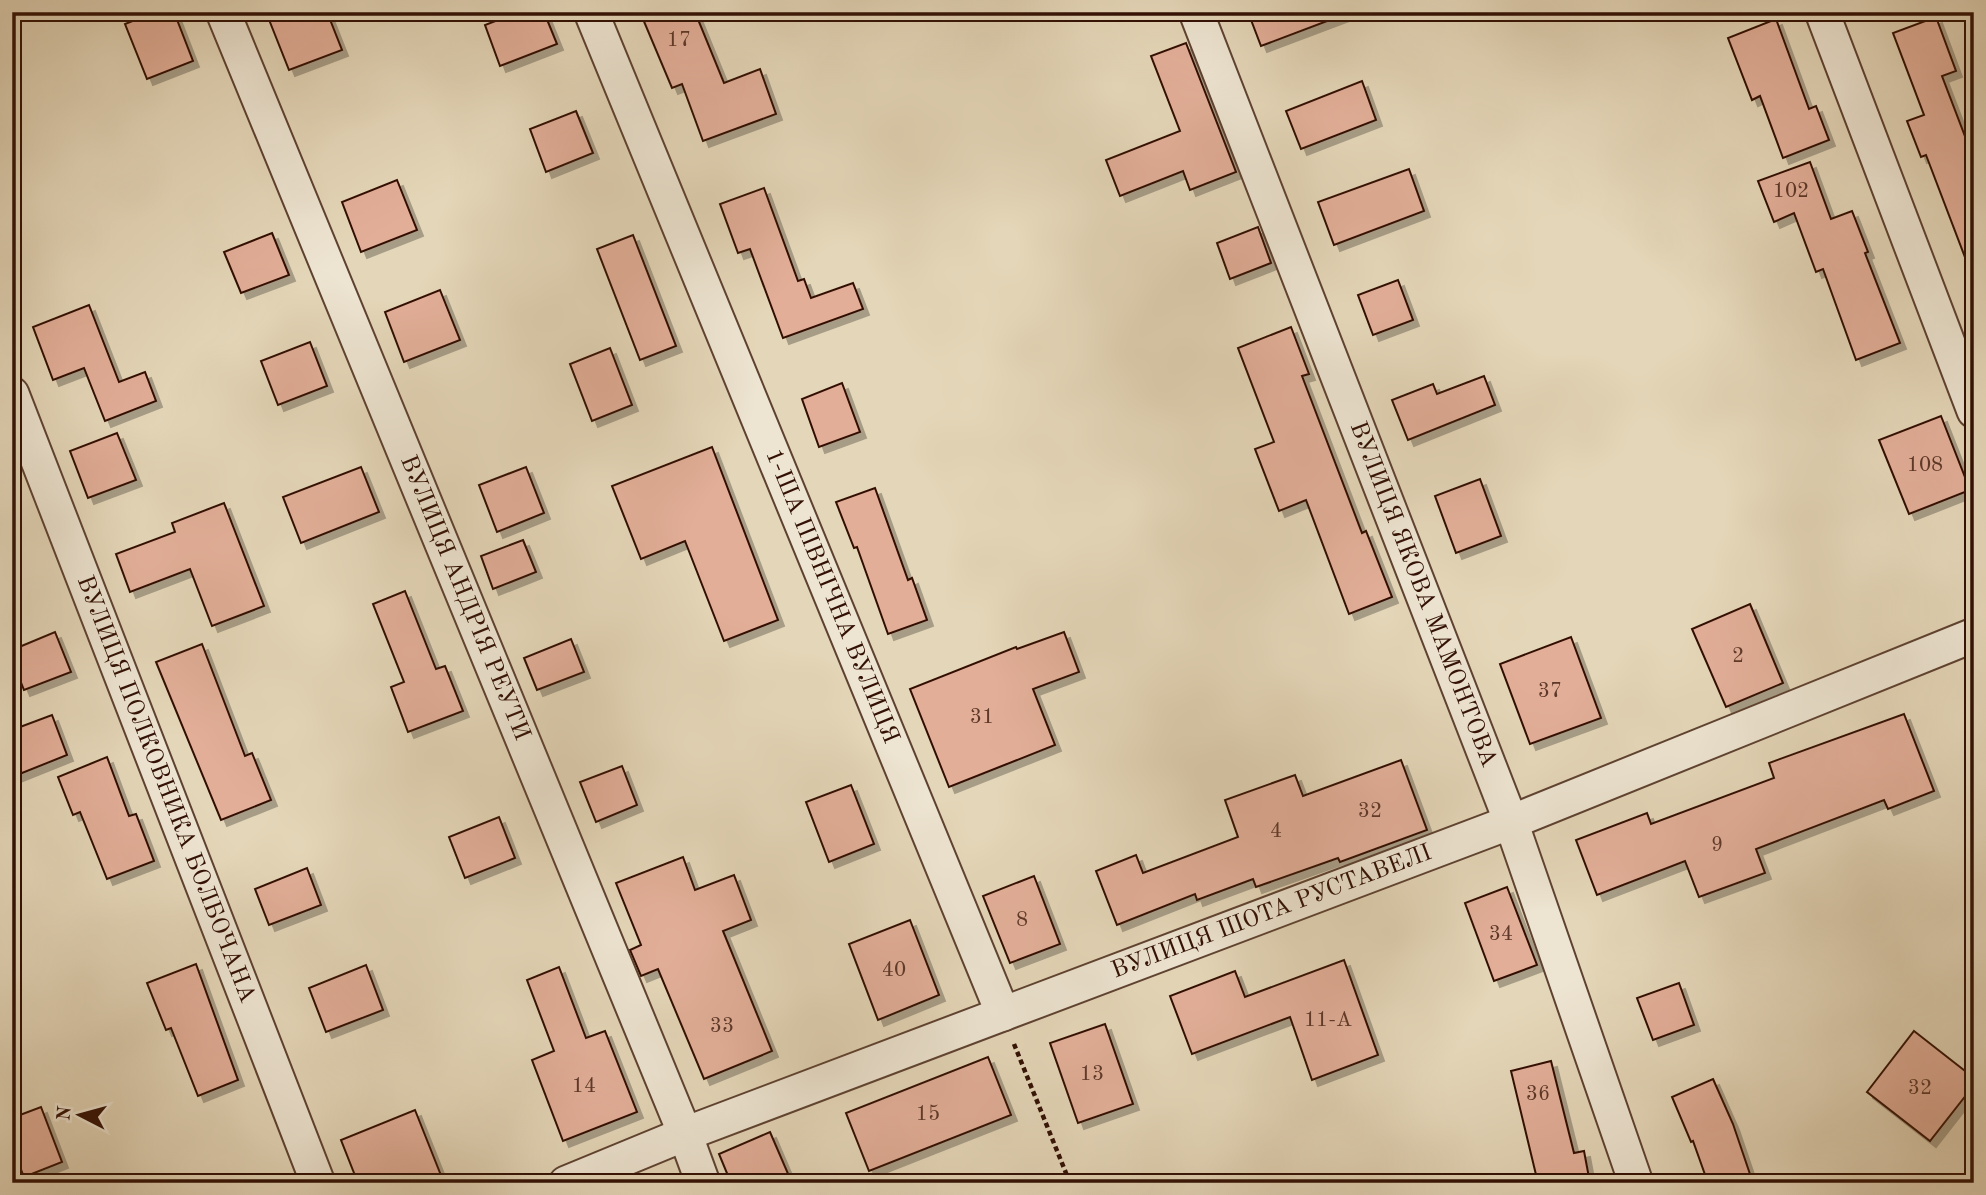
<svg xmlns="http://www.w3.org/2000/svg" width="1986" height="1195" viewBox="0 0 1986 1195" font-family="'Old Standard TT',serif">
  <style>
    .building { fill: #e2ae98; stroke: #321004; stroke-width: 2; filter: url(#shadow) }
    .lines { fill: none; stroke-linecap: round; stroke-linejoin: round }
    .street-casing { stroke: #5e4231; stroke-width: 37 }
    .path { stroke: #321004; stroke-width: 4.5; stroke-dasharray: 5 3.5; stroke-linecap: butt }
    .street { stroke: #ede4d1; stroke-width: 33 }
    .labels { text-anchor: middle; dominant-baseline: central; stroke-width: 5; stroke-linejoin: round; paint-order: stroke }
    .number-label { font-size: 21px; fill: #5e3829 }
    .street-label { font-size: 24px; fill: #321004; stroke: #ede4d1 }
  </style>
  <defs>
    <filter id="shadow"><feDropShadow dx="6" dy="6" stdDeviation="0" flood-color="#0004"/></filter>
  </defs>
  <rect width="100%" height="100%" fill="#e4d6b8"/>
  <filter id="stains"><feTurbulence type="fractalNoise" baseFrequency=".00286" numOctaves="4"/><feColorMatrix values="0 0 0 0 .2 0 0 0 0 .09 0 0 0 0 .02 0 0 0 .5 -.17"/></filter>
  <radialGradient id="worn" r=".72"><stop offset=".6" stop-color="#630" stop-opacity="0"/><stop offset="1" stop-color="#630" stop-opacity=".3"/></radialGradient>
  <g class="building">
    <polygon points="155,12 174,12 193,61 147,79 125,24"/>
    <polygon points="266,12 327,12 342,50 289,70"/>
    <polygon points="519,12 544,12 557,44 500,66 485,25"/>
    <polygon points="640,12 695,12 724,83 760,69 776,114 703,141 682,84 672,88"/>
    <polygon points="1248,12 1343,12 1343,15 1261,46"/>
    <polygon points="1936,17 1956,71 1942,76 1974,160 1974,273 1971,273 1926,155 1921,157 1907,121 1924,115 1893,33"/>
    <polygon points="1776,19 1809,109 1816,106 1829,140 1783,158 1760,96 1752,100 1728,38"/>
    <polygon points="1186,43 1236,172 1190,190 1183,171 1120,196 1106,160 1180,131 1151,56"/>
    <polygon points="1362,81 1376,120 1301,149 1286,111"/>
    <polygon points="576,111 593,153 546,172 530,129"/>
    <polygon points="1810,162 1831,219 1852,211 1868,252 1865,253 1900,343 1856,360 1823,269 1816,272 1794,213 1774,222 1758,181"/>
    <polygon points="1409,169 1424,211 1334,245 1318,202"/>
    <polygon points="397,180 417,230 361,252 342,202"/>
    <polygon points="764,188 798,281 804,279 811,298 853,283 863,309 783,338 750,249 738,253 720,204"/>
    <polygon points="1258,227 1271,263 1230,279 1217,243"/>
    <polygon points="272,233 289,275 241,293 224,252"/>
    <polygon points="633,235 676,346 640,360 597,249"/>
    <polygon points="1398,280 1413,320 1373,335 1358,295"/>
    <polygon points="440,290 460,340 404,362 385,312"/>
    <polygon points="89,305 119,382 145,372 156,401 105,421 84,368 53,380 33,327"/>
    <polygon points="1291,327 1309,374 1302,376 1362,533 1366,531 1392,597 1349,614 1306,500 1279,511 1255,449 1274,442 1238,348"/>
    <polygon points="310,342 327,386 278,405 261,361"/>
    <polygon points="610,348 632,405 592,421 570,364"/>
    <polygon points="1484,376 1495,405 1408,440 1392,400 1433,384 1437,394"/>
    <polygon points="842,383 860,432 819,447 802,399"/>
    <polygon points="1941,416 1970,490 1909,514 1879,440"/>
    <polygon points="117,433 136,480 88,498 70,451"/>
    <polygon points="712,447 778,620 724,641 685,541 641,559 612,486"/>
    <polygon points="361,467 379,512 301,543 283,497"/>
    <polygon points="526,467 544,513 497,532 479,485"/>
    <polygon points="1480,479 1501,536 1456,553 1435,496"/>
    <polygon points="875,488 908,580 912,578 927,620 888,634 857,547 854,548 836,502"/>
    <polygon points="224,503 264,606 212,626 190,569 130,592 116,554 175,532 172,523"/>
    <polygon points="523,540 536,572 493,589 481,556"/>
    <polygon points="405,591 436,669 445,666 463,711 408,732 391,687 404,682 373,604"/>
    <polygon points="1750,604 1783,683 1726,707 1692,629"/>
    <polygon points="55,632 71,672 24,690 12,660 12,650"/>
    <polygon points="1064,632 1079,672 1033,689 1055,745 949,787 910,689 1016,647 1017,649"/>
    <polygon points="1571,637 1601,718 1530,744 1500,664"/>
    <polygon points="571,639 584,672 537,690 524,658"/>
    <polygon points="202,644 245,756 252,753 271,800 221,820 156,662"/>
    <polygon points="1904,714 1934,791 1888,809 1884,800 1756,849 1765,873 1699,897 1685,861 1597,895 1576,840 1647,813 1651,824 1774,778 1769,763"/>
    <polygon points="52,715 67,755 12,777 12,730"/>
    <polygon points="107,757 129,816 136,814 154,861 107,879 80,812 73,815 58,777"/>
    <polygon points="1401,760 1427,830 1340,862 1338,858 1256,887 1253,879 1197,900 1195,894 1117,925 1096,871 1136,855 1143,873 1238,837 1225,800 1295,775 1303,796"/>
    <polygon points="622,766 637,805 596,822 580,782"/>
    <polygon points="851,785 874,844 829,862 806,802"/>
    <polygon points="499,817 515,858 465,878 449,837"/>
    <polygon points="683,857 695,890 734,875 751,920 723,931 772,1051 704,1079 658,969 641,976 630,950 641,945 616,883"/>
    <polygon points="307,868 321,905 269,925 255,889"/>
    <polygon points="1034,876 1060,944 1010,963 983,896"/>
    <polygon points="1507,887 1537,965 1494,981 1465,903"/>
    <polygon points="910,920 939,995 878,1020 849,944"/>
    <polygon points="1344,960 1378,1055 1312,1080 1290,1017 1192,1054 1170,996 1235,971 1245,997"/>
    <polygon points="196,964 238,1080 198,1096 171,1028 166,1030 147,983"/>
    <polygon points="366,965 383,1010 326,1032 309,988"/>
    <polygon points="559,967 586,1038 605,1031 637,1112 563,1141 532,1060 554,1051 527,980"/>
    <polygon points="1679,983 1694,1025 1653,1040 1637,998"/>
    <polygon points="1105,1024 1133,1104 1078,1123 1050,1043"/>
    <polygon points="1914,1031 1974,1078 1974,1085 1930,1141 1867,1092"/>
    <polygon points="988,1057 1011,1115 869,1171 846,1113"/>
    <polygon points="1551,1061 1574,1153 1584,1151 1590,1183 1538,1183 1511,1071"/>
    <polygon points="1713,1079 1733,1124 1753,1183 1708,1183 1693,1141 1691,1142 1672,1097"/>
    <polygon points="41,1107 62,1162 24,1177 12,1147 12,1118"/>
    <polygon points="415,1110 444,1183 358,1183 341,1140"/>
    <polygon points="770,1132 789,1176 774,1183 731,1183 719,1154"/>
  </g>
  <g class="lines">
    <g class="street-casing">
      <g id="street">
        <path id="s1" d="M223,12L685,1134L703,1183"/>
        <path id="s2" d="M591,12L1003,1014"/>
        <path id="s3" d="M1196,12L1511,822L1636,1183"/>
        <polyline points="1822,12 1974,411"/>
        <path id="s4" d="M12,394L318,1183"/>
        <path id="s5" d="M566,1183L685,1134L1511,822L1974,635"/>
      </g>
    </g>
    <polyline class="path" points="1014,1044 1070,1183"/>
    <use href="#street" class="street"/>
  </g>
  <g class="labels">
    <g class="number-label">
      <text x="679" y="40">17</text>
      <text x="1791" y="191">102</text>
      <text x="1925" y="465">108</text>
      <text x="1738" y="656">2</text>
      <text x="1550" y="691">37</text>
      <text x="982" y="717">31</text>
      <text x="1370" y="811">32</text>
      <text x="1276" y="831">4</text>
      <text x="1717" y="845">9</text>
      <text x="1022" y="920">8</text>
      <text x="1501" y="934">34</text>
      <text x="894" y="970">40</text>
      <text x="1328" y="1020">11-А</text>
      <text x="722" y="1026">33</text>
      <text x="1092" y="1074">13</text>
      <text x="584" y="1086">14</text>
      <text x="1920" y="1088">32</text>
      <text x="1538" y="1094">36</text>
      <text x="928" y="1114">15</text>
    </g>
    <g class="street-label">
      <text stroke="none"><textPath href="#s3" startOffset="625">ВУЛИЦЯ ЯКОВА МАМОНТОВА</textPath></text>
      <text stroke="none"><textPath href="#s1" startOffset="634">ВУЛИЦЯ АНДРІЯ РЕУТИ</textPath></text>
      <text stroke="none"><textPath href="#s2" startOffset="632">1-ША ПІВНІЧНА ВУЛИЦЯ</textPath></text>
      <text stroke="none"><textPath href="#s4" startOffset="424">ВУЛИЦЯ ПОЛКОВНИКА БОЛБОЧАНА</textPath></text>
      <text stroke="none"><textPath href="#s5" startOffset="756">ВУЛИЦЯ ШОТА РУСТАВЕЛІ</textPath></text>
    </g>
  </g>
  <rect width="1986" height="1195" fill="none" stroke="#e4d6b8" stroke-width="42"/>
  <rect x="14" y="14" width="1958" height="1167" fill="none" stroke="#321004" stroke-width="3.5"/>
  <rect x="21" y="21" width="1944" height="1153" fill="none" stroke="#321004" stroke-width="2"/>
  <g transform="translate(80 1115) rotate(276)" stroke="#ede4d1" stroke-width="5" paint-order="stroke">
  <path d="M0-5L12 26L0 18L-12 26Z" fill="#321004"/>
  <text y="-10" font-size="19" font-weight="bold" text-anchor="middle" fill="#321004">N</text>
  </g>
  <rect width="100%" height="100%" filter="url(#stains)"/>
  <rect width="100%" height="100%" fill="url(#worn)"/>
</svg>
